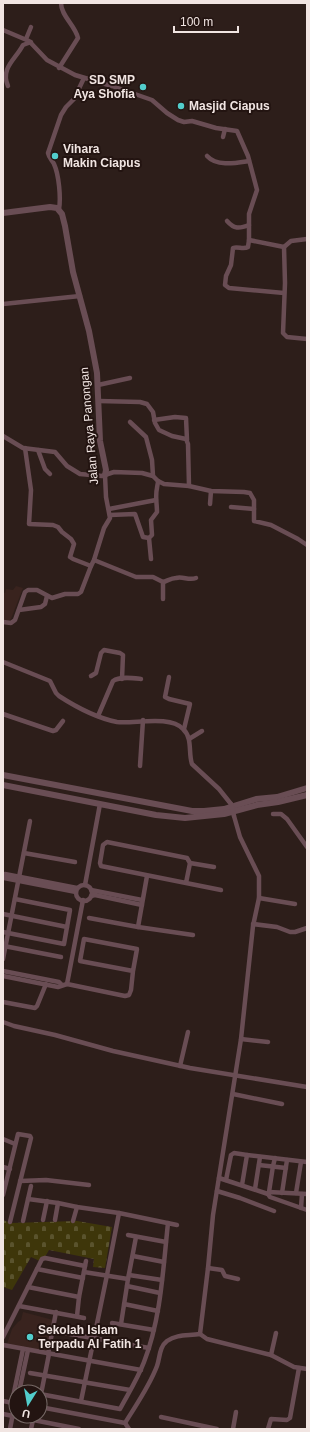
<svg xmlns="http://www.w3.org/2000/svg" width="310" height="1432" viewBox="0 0 310 1432" font-family="Arial,sans-serif">
  <style>
    .built { fill: #39231e }
    .cemetery { fill: url(#cemetery-stones) }
    .lines { fill: none; stroke-linecap: round; stroke-linejoin: round }
    .minor { stroke: #694d54; stroke-width: 4.5 }
    .tertiary { stroke: #694d54; stroke-width: 6 }
    .minor-bridge { stroke: #694d54; stroke-width: 4.5 }
    .poi-dot { fill: #52cdcc; stroke: #231411; stroke-width: 1.5 }
    .labels { text-anchor: middle; dominant-baseline: central; stroke-width: 4; stroke-linejoin: round; paint-order: stroke }
    .poi-label { font-size: 12px; font-weight: bold; fill: #f1e5e2; stroke: #231411; text-anchor: start }
    .street-label { font-size: 12px; fill: #f1e5e2; stroke: #231411 }
  </style>
  <defs>
    <pattern id="cemetery-stones" width="16" height="16" patternUnits="userSpaceOnUse"><rect width="16" height="16" fill="#3e360a"/><path d="M2 7V4a2 2 0 0 1 4 0v3zM10 15v-3a2 2 0 0 1 4 0v3z" fill="#5a532d"/></pattern>
  </defs>
  <rect width="100%" height="100%" fill="#2d1e1a"/>
  <g class="built">
    <polygon points="16,586 23,588 11,619 9,621 3,620 3,592 5,593 6,589 13,590"/>
    <polygon points="23,1312 53,1320 46,1352 7,1344 12,1329 18,1322 21,1320"/>
  </g>
  <polygon class="cemetery" points="3,1220 11,1223 77,1221 112,1227 105,1268 93,1267 94,1259 49,1250 42,1262 31,1257 12,1290 3,1287"/>
  <g class="lines">
    <g class="minor">
      <path d="M3,30L29,41L47,60L75,75L112,86L152,100L167,113L178,120L184,122L192,121L216,128L237,131L248,156L257,190L249,214V240L248,247C243,250 238,246 233,248L231,265L226,276L225,285L229,288L284,293"/>
      <polyline points="26,39 31,27"/>
      <path d="M59,68L78,38C75,25 61,16 61,3"/>
      <path d="M8,86C0,68 16,59 23,45L31,42"/>
      <polyline points="223,137 225,129"/>
      <path d="M207,156C217,167 236,163 249,161"/>
      <path d="M59,209C61,198 59,175 54,164C52,160 49,158 48,153L61,115L66,107L74,99L84,78"/>
      <path d="M227,221C234,229 239,229 249,225"/>
      <polyline points="249,240 284,247 291,241 307,239"/>
      <polyline points="284,247 285,283 283,333 287,337 307,339"/>
      <polyline points="3,304 80,296"/>
      <polyline points="98,385 130,378"/>
      <polyline points="99,401 140,402 147,404 153,412 155,423 159,430 172,436 186,439 188,444 189,486"/>
      <polyline points="154,420 175,417 186,418 187,440"/>
      <polyline points="130,422 146,437 152,460 153,476"/>
      <polyline points="3,436 23,448 55,452 67,466 80,474 102,476 114,472 142,473 153,476 158,481 164,484 189,486 211,491 244,492 250,493 254,500 254,521 271,525 298,539 307,545"/>
      <polyline points="25,448 31,490 29,524 53,525 58,527 62,532 71,539 74,544 70,557 73,559 91,566"/>
      <polyline points="38,450 45,469 50,474"/>
      <polyline points="210,504 211,491"/>
      <polyline points="231,507 254,509"/>
      <polyline points="109,509 156,500"/>
      <polyline points="110,515 135,514 143,537 149,538"/>
      <path d="M151,559L149,538L152,535L151,520L157,512C157,504 155,496 157,488C157,486 158,484 158,481"/>
      <polyline points="94,560 136,577 153,577 163,582 163,599"/>
      <path d="M163,582C167,581 171,578 176,578C183,576 189,581 196,578"/>
      <polyline points="19,610 41,607 45,604 47,596"/>
      <polyline points="3,622 11,623 15,620 25,592 28,590 37,590 52,598 65,594 78,594 81,592 91,566 94,560 104,528 110,518 106,497 105,475"/>
      <path d="M3,662L50,681L56,693L59,696C76,707 97,718 117,722C134,724 170,715 183,729C193,738 188,753 192,764L219,789L231,804"/>
      <polyline points="91,676 96,673 101,653 104,650 120,653 123,655 122,679"/>
      <polyline points="169,677 165,697 169,699 190,704 184,729"/>
      <polyline points="3,714 53,731 56,730 63,721"/>
      <path d="M98,716L113,681C120,676 133,678 141,679"/>
      <polyline points="189,739 202,731"/>
      <polyline points="140,766 143,720"/>
      <polyline points="273,814 281,814 287,819 307,847"/>
      <polyline points="24,853 75,862"/>
      <polyline points="190,863 214,867"/>
      <polyline points="186,883 190,863 187,858 107,842 103,845 100,863 101,866 221,890"/>
      <polyline points="85,885 100,804"/>
      <circle cx="84" cy="893" r="8"/>
      <polyline points="91,890 142,900"/>
      <polyline points="76,892 4,878 5,874 77,888"/>
      <polyline points="91,896 95,895 142,905"/>
      <polyline points="259,898 295,904"/>
      <polyline points="83,900 67,984 125,996 129,995 131,990 133,971 137,949 84,939 80,961 133,971"/>
      <polyline points="3,914 67,927"/>
      <polyline points="89,918 138,927 193,935"/>
      <polyline points="253,924 277,927 290,932 295,932 307,928"/>
      <polyline points="138,927 147,876"/>
      <polyline points="3,932 64,944 70,910 15,899"/>
      <polyline points="4,946 61,957"/>
      <polyline points="3,959 30,821"/>
      <polyline points="3,971 59,982 62,985"/>
      <polyline points="3,976 58,987 67,984"/>
      <polyline points="3,1002 35,1008 37,1006 46,984"/>
      <polyline points="3,1022 14,1026 55,1035 113,1051 190,1068 307,1087"/>
      <polyline points="241,1039 268,1042"/>
      <polyline points="180,1066 188,1032"/>
      <polyline points="233,1094 282,1104"/>
      <polyline points="3,1139 15,1144"/>
      <polyline points="259,1165 286,1168"/>
      <polyline points="3,1167 10,1169"/>
      <polyline points="219,1178 268,1194 269,1192 307,1194"/>
      <polyline points="226,1180 231,1155 234,1153 247,1155"/>
      <polyline points="20,1181 46,1180 89,1185"/>
      <polyline points="242,1185 247,1155 307,1162"/>
      <polyline points="255,1189 260,1157"/>
      <polyline points="217,1191 240,1198 274,1211"/>
      <polyline points="269,1192 273,1166 275,1158"/>
      <polyline points="282,1193 287,1160"/>
      <polyline points="296,1193 301,1162"/>
      <polyline points="268,1194 270,1197 307,1210"/>
      <polyline points="3,1195 18,1134 30,1136 31,1138 10,1222"/>
      <polyline points="28,1199 58,1203 77,1207 119,1213 177,1225"/>
      <polyline points="301,1208 302,1194"/>
      <polyline points="43,1220 47,1201"/>
      <polyline points="55,1220 58,1203"/>
      <polyline points="23,1221 31,1186"/>
      <polyline points="73,1221 77,1207"/>
      <polyline points="128,1235 166,1242"/>
      <polyline points="133,1256 164,1262"/>
      <polyline points="208,1268 222,1270 225,1276 238,1279"/>
      <polyline points="37,1269 83,1278"/>
      <polyline points="84,1272 128,1279"/>
      <polyline points="129,1275 162,1280"/>
      <polyline points="127,1286 160,1293"/>
      <polyline points="28,1287 79,1297"/>
      <polyline points="124,1304 158,1311"/>
      <polyline points="19,1306 84,1318"/>
      <polyline points="77,1316 79,1297 86,1261"/>
      <polyline points="112,1323 154,1330"/>
      <polyline points="121,1324 128,1279 136,1237"/>
      <polyline points="53,1331 149,1348"/>
      <polyline points="200,1334 207,1339 271,1355 294,1367 307,1369"/>
      <polyline points="3,1337 42,1259 45,1258 85,1266"/>
      <polyline points="3,1345 141,1370"/>
      <polyline points="48,1354 56,1312"/>
      <polyline points="271,1355 276,1333"/>
      <polyline points="30,1373 130,1390"/>
      <polyline points="19,1392 28,1350"/>
      <path d="M40,1394L120,1409C128,1394 138,1378 144,1362C161,1319 163,1269 168,1223"/>
      <polyline points="41,1394 49,1354"/>
      <polyline points="3,1401 13,1403"/>
      <polyline points="81,1401 107,1275 119,1213"/>
      <polyline points="16,1404 13,1409 12,1402 23,1349"/>
      <polyline points="40,1407 125,1423 129,1429"/>
      <polyline points="3,1414 79,1429"/>
      <polyline points="161,1417 217,1429"/>
      <path d="M125,1423C136,1405 149,1387 157,1366C160,1358 159,1347 167,1341C177,1334 188,1336 200,1334L208,1268L213,1215L241,1039L253,926L259,898V876L240,837L234,816"/>
      <polyline points="10,1429 13,1413"/>
      <polyline points="31,1429 33,1420"/>
      <polyline points="233,1429 236,1412"/>
      <polyline points="268,1429 271,1419 287,1420 290,1418 299,1368"/>
    </g>
    <g class="tertiary">
      <polyline points="3,213 50,207 57,208 62,214 65,226 73,272 89,331 97,373 100,441 106,470 105,475"/>
      <polyline points="3,775 192,811 204,811 224,809 256,799 277,797 307,788"/>
      <polyline points="3,785 156,815 185,818 224,814 257,805 278,802 307,795"/>
    </g>
    <polyline class="minor-bridge" points="231,804 234,816"/>
  </g>
  <g class="poi-dot">
    <circle cx="143" cy="87" r="4"/>
    <circle cx="181" cy="106" r="4"/>
    <circle cx="55" cy="156" r="4"/>
    <circle cx="30" cy="1337" r="4"/>
  </g>
  <g class="labels">
    <g class="poi-label">
      <text x="135" y="80" text-anchor="end">SD SMP<tspan x="135" dy="14">Aya Shofia</tspan></text>
      <text x="189" y="106">Masjid Ciapus</text>
      <text x="63" y="149">Vihara<tspan x="63" dy="14">Makin Ciapus</tspan></text>
      <text x="38" y="1330">Sekolah Islam<tspan x="38" dy="14">Terpadu Al Fatih 1</tspan></text>
    </g>
    <g class="street-label">
      <text transform="translate(89 426) rotate(-95)">Jalan Raya Panongan</text>
    </g>
  </g>
  <rect width="310" height="1432" fill="none" stroke="#f1e5e2" stroke-width="8"/>
  <g transform="translate(28 1404) rotate(191)"><circle r="19" fill="#231411" stroke="#756865"/>
  <path d="M0-3L7 15L0 10L-7 15Z" fill="#52cdcc"/>
  <text y="-6" font-size="11" font-weight="bold" text-anchor="middle" fill="#f1e5e2">U</text>
  </g>
  <path d="M174 26v6h64v-6" fill="none" stroke="#f1e5e2" stroke-width="2"/>
  <text x="180" y="26" font-size="12" fill="#f1e5e2" stroke="#231411" stroke-width="3" paint-order="stroke">100 m</text>
</svg>
